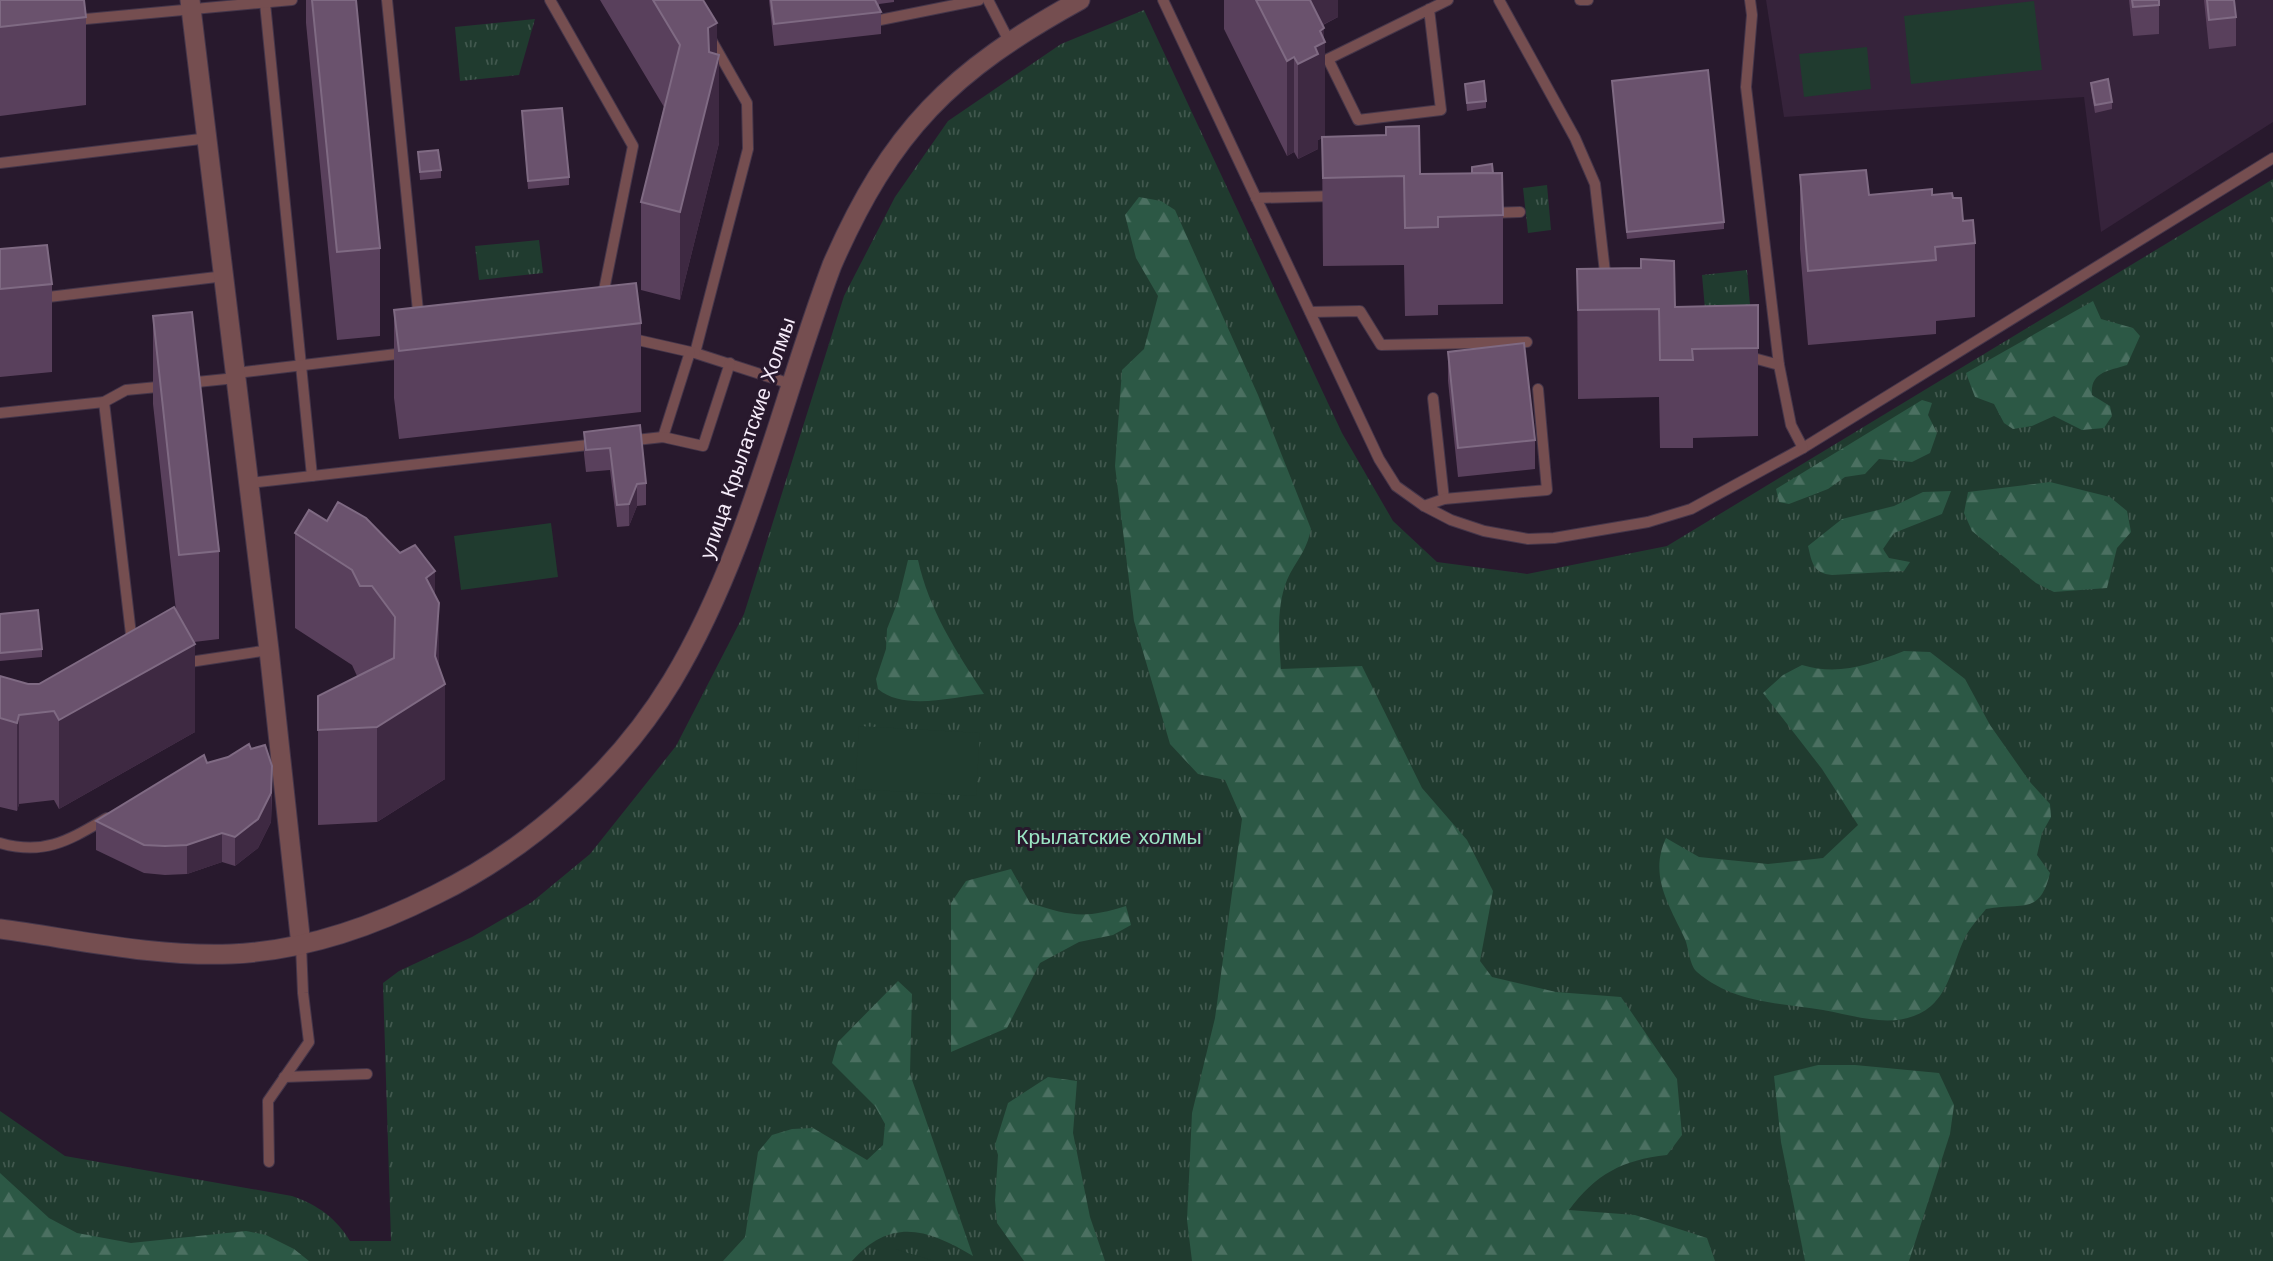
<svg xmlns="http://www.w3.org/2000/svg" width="2273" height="1261" viewBox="0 0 2273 1261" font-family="'Work Sans',sans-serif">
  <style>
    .built { fill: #36233b }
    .grass { fill: url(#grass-tufts) }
    .forest { fill: url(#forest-firs) }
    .garden { fill: #203b2f }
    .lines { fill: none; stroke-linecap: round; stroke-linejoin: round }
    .service-casing { stroke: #45364a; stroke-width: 12 }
    .minor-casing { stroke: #45364a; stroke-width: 21 }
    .tertiary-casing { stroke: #45364a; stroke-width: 21 }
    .service { stroke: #754e50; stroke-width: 10 }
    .minor { stroke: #754e50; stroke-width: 19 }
    .tertiary { stroke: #754e50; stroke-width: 19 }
    .wall { fill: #59405c }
    .shaded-wall { fill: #3e2942 }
    .building { fill: #6a526d; stroke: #7f6a83; stroke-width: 2 }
    .labels { text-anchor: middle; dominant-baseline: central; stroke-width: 6; stroke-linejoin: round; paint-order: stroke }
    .street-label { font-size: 21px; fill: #f5ebf9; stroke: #28192d }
    .park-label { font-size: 21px; fill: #9be6c4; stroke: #28192d }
  </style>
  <defs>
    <pattern id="grass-tufts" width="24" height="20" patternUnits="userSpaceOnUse" patternTransform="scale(1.75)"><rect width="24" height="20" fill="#203b2f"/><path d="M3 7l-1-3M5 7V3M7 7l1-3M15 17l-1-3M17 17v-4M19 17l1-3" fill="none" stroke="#41584e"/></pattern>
    <pattern id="forest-firs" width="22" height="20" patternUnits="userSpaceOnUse" patternTransform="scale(1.75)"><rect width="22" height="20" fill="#2c5845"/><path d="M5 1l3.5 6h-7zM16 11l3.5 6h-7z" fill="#4b7061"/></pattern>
  </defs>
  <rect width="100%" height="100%" fill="#28192d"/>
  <polygon class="built" points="1766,0 2273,0 2273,122 2101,232 2084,97 1784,117"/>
  <g class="grass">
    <path d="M1144,10L1342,433L1393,521L1437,562L1527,574L1667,546L2273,179V1261H0V1111L65,1156L292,1196C318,1205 336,1218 350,1241H391L383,983L399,971L472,937L532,902L590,854L676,746L744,614L844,296L895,197L948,121L1061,44Z"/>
    <polygon points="535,19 519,75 460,81 455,27"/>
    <polygon points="1547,185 1551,230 1528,233 1523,188"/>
    <polygon points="539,240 543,273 479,280 475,246"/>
    <polygon points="1747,270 1752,328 1707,332 1702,275"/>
  </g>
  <g class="forest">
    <path d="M1139,197L1161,201L1175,210L1258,395L1311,529C1306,553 1296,560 1287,580C1276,607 1279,640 1281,669L1362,666L1422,788L1467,840L1493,891L1480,961L1492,977L1556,992L1621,997L1677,1079L1682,1135L1667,1155C1622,1160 1596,1174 1569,1210L1635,1215L1707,1238L1715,1261H1192L1187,1220L1192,1113L1215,1018L1242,819L1225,780L1198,774L1170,744L1134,621L1115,466L1122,370L1144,349L1158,296L1136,258L1125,215Z"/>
    <path d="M2093,301L2101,319L2133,328L2140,336L2127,365C2108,371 2090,372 2092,395L2110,406L2112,416L2104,428L2082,430L2054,416L2032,426L2013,429L2004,423L1994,404L1975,397L1966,373Z"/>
    <polygon points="1922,400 1932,403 1928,415 1937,433 1930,453 1912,462 1879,459 1865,474 1845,477 1828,489 1789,504 1779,502 1776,489"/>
    <polygon points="2050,482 2110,497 2127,511 2131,532 2117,548 2107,588 2054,592 2036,583 1972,531 1964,513 1968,492"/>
    <path d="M1951,491L1942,514L1894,533L1883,549L1889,558L1910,562L1904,571L1832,575C1813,573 1812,563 1808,546L1842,519L1894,506L1923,492Z"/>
    <path d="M908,560H918C929,610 956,651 984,694C952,697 904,711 878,689L876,679L886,649L887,629L898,601Z"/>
    <path d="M1904,651L1930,652L1965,679L1990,725L2030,782L2050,804L2051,817L2042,833L2037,855L2050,873C2040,916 2022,902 1986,909C1977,920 1967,931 1962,944C1953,965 1949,990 1931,1006C1900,1032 1857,1016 1823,1010C1777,1002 1735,1004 1697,972C1689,965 1689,947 1684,937C1668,903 1649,875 1666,838L1699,857L1768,864L1823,858L1858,825L1822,769L1763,693L1783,675L1802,665C1839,676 1868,665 1904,651Z"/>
    <path d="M1011,869L1030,903C1070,916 1085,919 1126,906L1131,925L1113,935L1079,942L1040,963L1007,1028L951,1052V903L966,881Z"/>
    <path d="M898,981L912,994L910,1074L973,1256C929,1230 892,1216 852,1261H723L745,1237L758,1152L772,1135L792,1129L813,1128L867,1160L883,1145L885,1124L875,1106L832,1063L838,1042Z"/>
    <polygon points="1818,1065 1855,1065 1939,1073 1954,1105 1950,1134 1909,1261 1805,1261 1781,1142 1774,1076"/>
    <polygon points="1048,1077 1077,1081 1073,1133 1090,1217 1105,1261 1024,1261 997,1223 995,1200 998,1155 995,1145 1008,1103"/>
    <polygon points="0,1173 49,1218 77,1233 131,1243 246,1231 266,1235 294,1249 309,1261 0,1261"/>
  </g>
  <g class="garden">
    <polygon points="2034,1 2042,70 1911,84 1904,16"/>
    <polygon points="1867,47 1871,89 1804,97 1799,54"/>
    <polygon points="551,523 558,577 461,590 454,536"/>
    <polygon points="859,726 980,733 976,796 855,789"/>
    <polygon points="895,1249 934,1261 879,1261"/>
  </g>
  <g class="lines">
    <g class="service-casing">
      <g id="service">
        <polyline points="387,0 419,321"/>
        <polyline points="550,0 633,146 602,300"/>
        <polyline points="988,0 1009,41"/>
        <polyline points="1163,0 1379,459 1396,486 1424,506 1451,520 1484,531 1528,539 1554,538 1648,522 1691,509 1803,448 2273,158"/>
        <polyline points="1499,0 1575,138 1595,184 1606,281"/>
        <polyline points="1580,0 1588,0"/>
        <polyline points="1750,0 1752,15 1746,87 1779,365"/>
        <polyline points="265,3 312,476"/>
        <polyline points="1429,9 1441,110 1358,120 1328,59 1448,0"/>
        <polyline points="75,20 292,0"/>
        <polyline points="880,20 979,0"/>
        <polyline points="709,36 747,103 748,149 695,353 791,384"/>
        <polyline points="0,163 209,138"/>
        <polyline points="1256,198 1334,196"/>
        <polyline points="1489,213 1520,212"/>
        <polyline points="40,298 225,276"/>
        <polyline points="1310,312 1360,311 1381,345 1527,342"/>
        <polyline points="629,338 695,353"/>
        <polyline points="1746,356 1779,365 1791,425 1803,448"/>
        <polyline points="236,373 405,353"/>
        <polyline points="187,383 236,378"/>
        <polyline points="1433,398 1444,499"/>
        <polyline points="0,413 104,402"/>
        <polyline points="663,437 690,352"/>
        <polyline points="627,441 663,437 703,446 730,363"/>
        <polyline points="249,483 597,444"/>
        <polyline points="1424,506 1444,499 1547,490 1538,389"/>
        <polyline points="132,643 104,402 126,390 168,386"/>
        <polyline points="183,663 269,650"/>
        <path d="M0,843C45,856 69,840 107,818"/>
        <polyline points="284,1077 367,1074"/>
        <polyline points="269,1162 268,1101 309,1042 303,993 301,945"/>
      </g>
    </g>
    <g class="minor-casing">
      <polyline id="minor" points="190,0 269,650 301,945"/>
    </g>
    <g class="tertiary-casing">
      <path id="tertiary" d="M0,929C75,939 154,957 231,954C301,951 372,927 435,895C529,849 617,772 672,681C749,553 780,403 832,265C891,130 951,71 1080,0"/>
    </g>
    <use href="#service" class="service"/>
    <use href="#minor" class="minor"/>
    <use href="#tertiary" class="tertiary"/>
  </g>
  <g class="wall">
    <polygon points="0,0 86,17 86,105 0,116"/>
    <polygon points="306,0 356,0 380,248 380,336 337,340 306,23"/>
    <polygon points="600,0 703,0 719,143 680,300 641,290 641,202 664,107"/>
    <polygon points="769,0 894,0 894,2 879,4 879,7 881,12 881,34 774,46"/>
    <polygon points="1224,0 1338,0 1338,17 1323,25 1324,39 1325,137 1420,174 1472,173 1472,167 1493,173 1503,215 1503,304 1438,305 1438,315 1405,316 1404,265 1323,266 1322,138 1318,140 1318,149 1298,159 1294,152 1287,156 1224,29"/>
    <polygon points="2129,0 2159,0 2159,34 2133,36"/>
    <polygon points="2204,0 2234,0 2236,17 2236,46 2209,49"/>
    <polygon points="1612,81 1724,222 1724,229 1627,239"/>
    <polygon points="2091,83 2112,102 2112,109 2095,113 2091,90"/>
    <polygon points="1465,84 1486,101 1486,108 1467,111"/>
    <polygon points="522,111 569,177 569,185 528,189"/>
    <polygon points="418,152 441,170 441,178 420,180"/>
    <polygon points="1800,175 1869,195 1932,195 1953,198 1975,243 1975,317 1936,321 1936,334 1808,345 1800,249"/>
    <polygon points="0,249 52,284 52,372 0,377"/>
    <polygon points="1577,269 1675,307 1758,348 1758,436 1693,438 1693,448 1660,448 1659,397 1578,399"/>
    <polygon points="394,310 641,323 641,412 399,439 394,398"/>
    <polygon points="153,316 219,551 219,639 194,642 195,732 59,809 54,800 19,804 17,811 0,807 0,676 28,684 39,684 176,611 153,404"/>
    <polygon points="1448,352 1535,440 1535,469 1458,477 1448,381"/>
    <polygon points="640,425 646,483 646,505 637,506 629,526 617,527 610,470 586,472 584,454 584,432"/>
    <polygon points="295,533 435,595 445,779 377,822 318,825 318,696 357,676 352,665 295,628"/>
    <polygon points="0,614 42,649 42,657 0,661"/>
    <polygon points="207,763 272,795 271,822 258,848 235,866 222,862 187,874 165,875 144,873 96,850 96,821"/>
  </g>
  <g class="shaded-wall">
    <polygon points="1281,0 1338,0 1338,17 1320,26 1324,28 1324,42 1325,42 1325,137 1318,140 1318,149 1298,159 1298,64 1315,47 1320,32 1281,51"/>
    <polygon points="717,23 717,65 719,55 719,143 680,300 680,212 708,28"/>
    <polygon points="1294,57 1294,152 1287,156 1287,61"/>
    <polygon points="637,484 637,506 629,526 629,504"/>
    <polygon points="435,571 435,655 439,603 439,688 445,684 445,779 377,822 377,727 426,578"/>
    <polygon points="195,644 195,732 59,809 59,720"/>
    <polygon points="19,715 19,804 17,811 17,723"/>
    <polygon points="272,766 271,822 258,848 235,866 235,837"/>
    <polygon points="222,833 222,862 187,874 187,845"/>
  </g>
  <g class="building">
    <polygon points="0,0 84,0 86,17 0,27"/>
    <polygon points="312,0 356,0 380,248 337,252"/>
    <polygon points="653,0 703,0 717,23 708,28 709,52 719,55 680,212 641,202 680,45"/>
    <polygon points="771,0 875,0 881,12 774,24"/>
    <polygon points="1256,0 1310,0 1324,28 1320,31 1325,42 1315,47 1318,54 1298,64 1294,57 1287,61"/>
    <polygon points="2132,0 2159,0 2159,5 2133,7"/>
    <polygon points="2207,0 2234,0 2236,17 2209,20"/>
    <polygon points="1708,70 1724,222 1627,232 1612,81"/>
    <polygon points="2108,79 2112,102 2095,105 2091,83"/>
    <polygon points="1484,81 1486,101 1467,103 1465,84"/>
    <polygon points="562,108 569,177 528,181 522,111"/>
    <polygon points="1419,126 1420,174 1502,173 1503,215 1438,217 1438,227 1405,228 1404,176 1323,178 1322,137 1386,135 1386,127"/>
    <polygon points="438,150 441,170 420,172 418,152"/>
    <polygon points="1492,164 1493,173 1472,173 1472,167"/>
    <polygon points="1866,170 1869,195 1932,189 1932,195 1952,193 1953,198 1961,198 1963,221 1973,220 1975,243 1935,247 1936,260 1808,271 1800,175"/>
    <polygon points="47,245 52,284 0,289 0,249"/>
    <polygon points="1641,259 1674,261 1675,307 1758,305 1758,348 1692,349 1693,360 1660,360 1659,309 1578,310 1577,269 1641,268"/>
    <polygon points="636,283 641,323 399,351 394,310"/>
    <polygon points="192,312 219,551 179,555 153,316"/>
    <polygon points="1524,343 1535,440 1458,448 1448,352"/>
    <polygon points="640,425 646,483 637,484 629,504 617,505 610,448 586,450 584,432"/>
    <polygon points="338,502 366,518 400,553 415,545 435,571 426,578 439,603 435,656 445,684 377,727 318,730 318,696 394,658 395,617 372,586 360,586 352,570 295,533 309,510 327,521"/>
    <polygon points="174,607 195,644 59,720 54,711 19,715 17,723 0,718 0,676 28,684 39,684"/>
    <polygon points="38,610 42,649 0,653 0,614"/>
    <polygon points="249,744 251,749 265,745 272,766 271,793 258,819 235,837 222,833 187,845 165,846 144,845 96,821 204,755 207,763 228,757"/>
  </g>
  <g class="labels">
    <g class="street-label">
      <text transform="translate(747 438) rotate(-71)">улица Крылатские Холмы</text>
    </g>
    <g class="park-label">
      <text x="1109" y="836">Крылатские холмы</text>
    </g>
  </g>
</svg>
